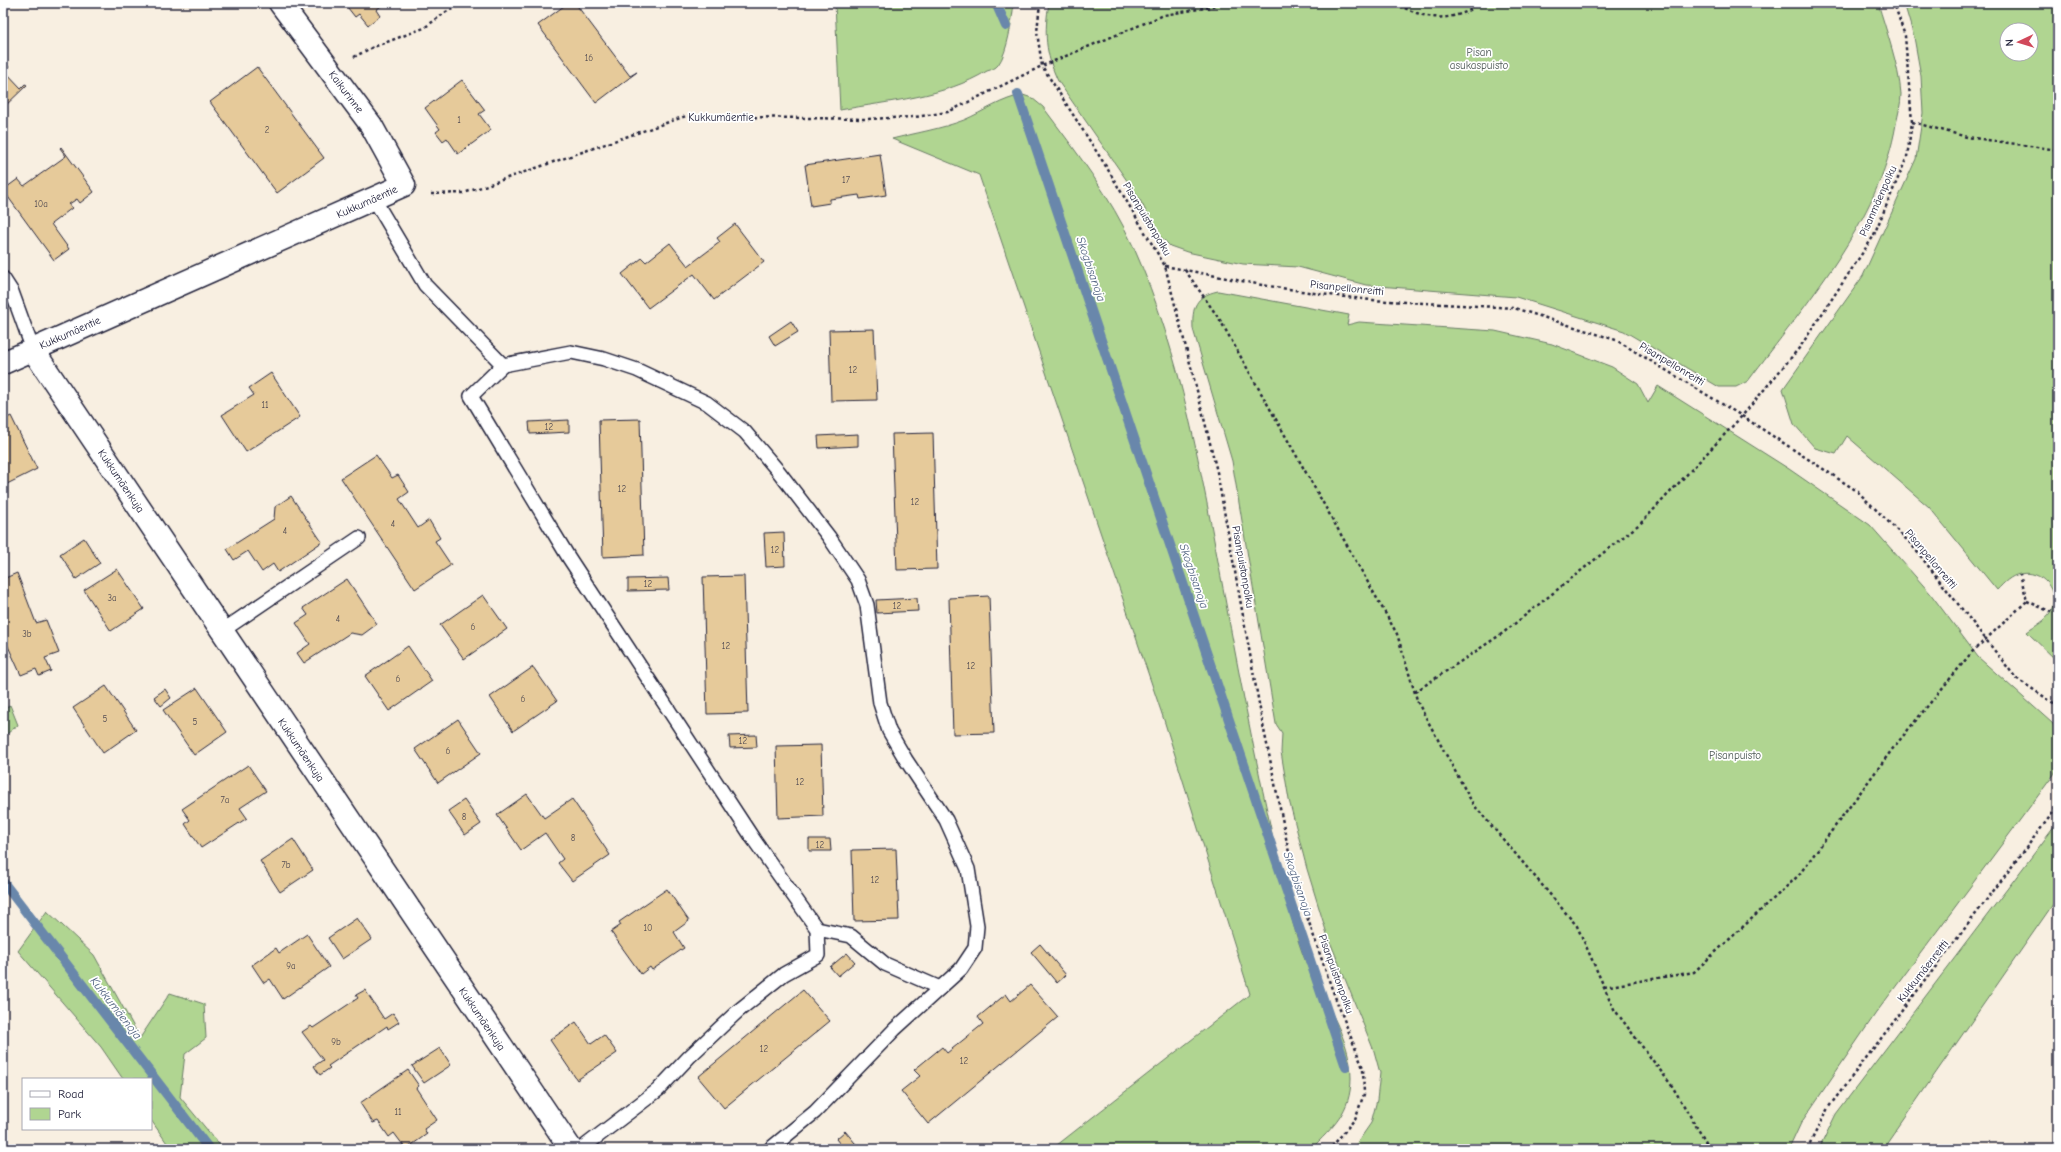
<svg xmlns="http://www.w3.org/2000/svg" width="2061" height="1152" viewBox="0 0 2061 1152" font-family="'Comic Neue',sans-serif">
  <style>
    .green { fill: #b0d591; stroke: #697c66; fill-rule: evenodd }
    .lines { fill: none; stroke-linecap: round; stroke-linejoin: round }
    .stream { stroke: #6987ab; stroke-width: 10 }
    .building { fill: #e6ca9a; stroke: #22223b }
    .lane-casing { stroke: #22223b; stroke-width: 16 }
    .street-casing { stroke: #22223b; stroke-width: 25 }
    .path { stroke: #22223b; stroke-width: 2.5; stroke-dasharray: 3 3; stroke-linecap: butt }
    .lane { stroke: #fff; stroke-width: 13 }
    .street { stroke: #fff; stroke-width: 22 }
    .labels { text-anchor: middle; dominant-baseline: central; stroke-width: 3.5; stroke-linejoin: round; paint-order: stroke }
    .number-label { font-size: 9px; fill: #534c53 }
    .park-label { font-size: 11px; fill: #4d5855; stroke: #fff }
    .street-label { font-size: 11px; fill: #22223b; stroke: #fff }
    .water-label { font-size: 12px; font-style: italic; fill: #4b5d7c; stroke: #fff }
  </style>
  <rect width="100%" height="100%" fill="#f8efe1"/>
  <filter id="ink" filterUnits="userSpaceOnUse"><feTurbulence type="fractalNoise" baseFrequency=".025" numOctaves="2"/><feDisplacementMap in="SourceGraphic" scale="8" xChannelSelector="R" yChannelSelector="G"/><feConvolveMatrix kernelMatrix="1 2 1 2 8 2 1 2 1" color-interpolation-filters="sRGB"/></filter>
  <g filter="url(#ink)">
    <g class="green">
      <path d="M835,3H1014C1012,19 1008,52 998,65C996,68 991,70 987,71C945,97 889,101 840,110Z"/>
      <path d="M1049,3H1878C1886,30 1899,66 1901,94C1901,104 1898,115 1896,124C1880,220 1805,305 1748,381L1736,387H1719L1624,331L1516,297L1366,285L1298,267L1243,264L1187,252L1170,246L1158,234L1139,198L1058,81C1045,53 1044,33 1049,3Z"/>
      <path d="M1904,3H2058V662L2027,632C2035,626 2046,621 2051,612C2060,591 2042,569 2020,574C2010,576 2004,583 1997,590L1929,507L1847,436L1836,454L1815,448L1794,424L1783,389L1863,276L1916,159L1923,113L1921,76L1914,37ZM2007,30H2031V54H2007Z"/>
      <path d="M1023,95L1032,98L1043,107C1076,151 1111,197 1134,248C1182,356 1201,472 1223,588C1243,696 1264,804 1290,911C1294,929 1300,948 1307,965C1323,1001 1351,1037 1351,1078C1351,1112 1333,1127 1311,1149H1052L1250,994L1164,720L979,175L892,139C915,133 941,129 964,120C983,112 1003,98 1023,95Z"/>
      <path d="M1218,291L1349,315L1347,325L1359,322L1495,331L1552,344L1612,367L1638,384L1648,403L1658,386L1789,469L1870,525L1930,593L1978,657L2052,723L2058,731V766L2055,773L1876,1013L1801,1123L1789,1149H1353L1371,1123L1377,1100L1380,1073L1374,1051L1327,934L1307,869L1289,800L1281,752L1282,733L1276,724L1232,461L1193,329C1192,307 1195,296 1218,291Z"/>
      <polygon points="10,705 18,725 3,737 3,711"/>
      <polygon points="2058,822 2058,897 1883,1149 1819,1149 1836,1114"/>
      <polygon points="47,911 94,955 140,1038 170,993 204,1004 206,1038 185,1054 180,1097 223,1149 171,1149 151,1120 151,1079 123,1079 101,1047 18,951"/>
    </g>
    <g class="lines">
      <g class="stream">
        <polyline points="996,3 1006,26"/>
        <polyline points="1018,94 1346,1067"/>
        <polyline points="3,882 209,1149"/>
      </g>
    </g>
    <g class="building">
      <polygon points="344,3 385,3 376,10 380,16 368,25 359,14 355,17"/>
      <polygon points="568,3 575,3 630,76 637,72 596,103 538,25"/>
      <polygon points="3,61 9,67 5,71 21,88 25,84 27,85 3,108"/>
      <polygon points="257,67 324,158 277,193 210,102"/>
      <polygon points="462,80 485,110 479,114 491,130 458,154 447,138 443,141 436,132 440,129 425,108"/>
      <polygon points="61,147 94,192 80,203 77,199 69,204 72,208 51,224 69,249 54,260 3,190 18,179 24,186 66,156 60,148"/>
      <polygon points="880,154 886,195 860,199 859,195 830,199 830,203 811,206 805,165"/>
      <polygon points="735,224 764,262 714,300 694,274 648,308 622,274 642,258 646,262 670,243 688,266 720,242 717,238"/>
      <polygon points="791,321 798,332 775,346 769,336"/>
      <polygon points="874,329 877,400 831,401 829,330"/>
      <polygon points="271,373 300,417 246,452 222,415 254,395 249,388"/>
      <polygon points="11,416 37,469 3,486 3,420"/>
      <polygon points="640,419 644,555 603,557 599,420"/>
      <polygon points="569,420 569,432 530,434 529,422"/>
      <polygon points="933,433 937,569 897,570 892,434"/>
      <polygon points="858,434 858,446 819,448 818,436"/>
      <polygon points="376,455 392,478 398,475 409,492 399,499 418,528 429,520 440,538 435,541 451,565 415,589 341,478"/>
      <polygon points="291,496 322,542 278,572 273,564 262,572 248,551 234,560 227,549 274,519 275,507"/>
      <polygon points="784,532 785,566 766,567 764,533"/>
      <polygon points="84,538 100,563 76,579 60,554"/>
      <polygon points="117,569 144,609 111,631 84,590"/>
      <polygon points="17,573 36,623 46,620 59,653 45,658 51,671 39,676 36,669 21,675 7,644 3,646 3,579"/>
      <polygon points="744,576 748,713 707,714 703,577"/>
      <polygon points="668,578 669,590 628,591 628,579"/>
      <polygon points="347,579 377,624 362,635 350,633 304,663 297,653 310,644 296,623 308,615 303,608"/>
      <polygon points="483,595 507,629 464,659 440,625"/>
      <polygon points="989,596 994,733 953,734 949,598"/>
      <polygon points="917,598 918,611 877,613 876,600"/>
      <polygon points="408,646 432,681 389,711 365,676"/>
      <polygon points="533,667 557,701 513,731 490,697"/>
      <polygon points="106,686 136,730 103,753 73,708"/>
      <polygon points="197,688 227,732 194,755 163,710"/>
      <polygon points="165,689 171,698 161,706 154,697"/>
      <polygon points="458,719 481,753 438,783 415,749"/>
      <polygon points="756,735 757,747 730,748 729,736"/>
      <polygon points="821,745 823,816 778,818 776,746"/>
      <polygon points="248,765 266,791 240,808 247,818 201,848 185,824 190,820 182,809"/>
      <polygon points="527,794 544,818 572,799 610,855 572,881 558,863 563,859 545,833 521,850 497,815"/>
      <polygon points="464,800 481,824 465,835 448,811"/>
      <polygon points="293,839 313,870 280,892 260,861"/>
      <polygon points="809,839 830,839 831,851 809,851"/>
      <polygon points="896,849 899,920 854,921 852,850"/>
      <polygon points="667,889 689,921 674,932 684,948 652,970 650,967 641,974 611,932 621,925 619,922"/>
      <polygon points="357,918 372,939 342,959 328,938"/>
      <polygon points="307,934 329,967 283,999 270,979 264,983 252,965 276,948 279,953"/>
      <polygon points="1040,944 1066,975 1057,983 1031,952"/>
      <polygon points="847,953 855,962 838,976 830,967"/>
      <polygon points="1030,985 1058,1017 928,1124 901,1091 920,1076 914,1070 942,1047 947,1053 983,1024 978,1017 1006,994 1011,1001"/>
      <polygon points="365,990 384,1019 393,1013 399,1022 388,1029 387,1026 328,1066 330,1068 320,1075 314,1066 323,1060 302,1032 311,1026 313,1028 358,998 356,995"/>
      <polygon points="803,990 830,1021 724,1108 698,1077"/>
      <polygon points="576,1022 591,1044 604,1035 617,1053 577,1080 550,1040"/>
      <polygon points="440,1048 451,1065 424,1083 412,1066"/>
      <polygon points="408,1070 419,1086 416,1088 437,1120 424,1129 427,1134 406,1149 394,1133 389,1137 378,1121 373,1123 360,1103"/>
      <polygon points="845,1131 860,1149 844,1149 836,1139"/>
    </g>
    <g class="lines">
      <g class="lane-casing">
        <g id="lane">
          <polyline points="374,199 425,285 503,365 571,352 604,359 637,370 707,403 745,432 779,472 829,537 858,580 867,605 880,703 889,731 906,760 946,820 968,869 977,926 975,948 961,969 895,1029 815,1112 770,1149"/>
          <polyline points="3,278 12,292 33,350"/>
          <polyline points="503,365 471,396 569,558 754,840 817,929 818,955 784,974 738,1011 689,1057 658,1090 581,1149"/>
          <polyline points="222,631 359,538"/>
          <polyline points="817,929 851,936 885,964 940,988"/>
        </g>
      </g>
      <g class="street-casing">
        <g id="street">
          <polyline points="33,350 571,1149"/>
          <polyline points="3,363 404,185 371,125 280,3"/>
        </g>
      </g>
      <g class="path">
        <polyline points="1040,3 1037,32 1042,66 1107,168 1165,266 1202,410 1217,472 1261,715 1295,882 1332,989 1363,1068 1364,1094 1355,1119 1330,1149"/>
        <path d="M1394,3C1422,17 1443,24 1472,9"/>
        <polyline points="354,57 371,48 424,28 446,12 465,3"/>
        <polyline points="1912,122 1967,137 2058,150"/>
        <polyline points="431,194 464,193 686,116 866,119 915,117 948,112 1042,66 1164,15 1211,7 1218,3"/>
        <polyline points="1165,266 1262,285 1321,294 1371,300 1514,308 1616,340 1742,416 1857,491 1911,544 2016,678 2058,706"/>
        <polyline points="1185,270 1220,320 1397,634 1418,703 1473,804 1577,926 1614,1009 1672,1086 1710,1149"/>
        <polyline points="2027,601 2051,612"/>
        <polyline points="1415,692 1503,633 1642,522 1742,416 1800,347 1873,237 1907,157 1912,122 1905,36 1894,3"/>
        <polyline points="1604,987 1694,972 1798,876 1894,747 1972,652 2027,601 2020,574"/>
        <polyline points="1807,1149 1828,1108 2058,806"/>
      </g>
      <use href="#lane" class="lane"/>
      <use href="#street" class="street"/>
    </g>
  </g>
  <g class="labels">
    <g class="number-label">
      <text x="589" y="58">16</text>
      <text x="459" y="120">1</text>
      <text x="267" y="130">2</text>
      <text x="846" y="180">17</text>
      <text x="41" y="204">10a</text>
      <text x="853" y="370">12</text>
      <text x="265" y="405">11</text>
      <text x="549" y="427">12</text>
      <text x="622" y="489">12</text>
      <text x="915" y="502">12</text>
      <text x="393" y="524">4</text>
      <text x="285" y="531">4</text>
      <text x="775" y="550">12</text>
      <text x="648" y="584">12</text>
      <text x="112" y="598">3a</text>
      <text x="897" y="606">12</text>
      <text x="338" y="619">4</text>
      <text x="473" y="627">6</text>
      <text x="27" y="634">3b</text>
      <text x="726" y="646">12</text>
      <text x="971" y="666">12</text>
      <text x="398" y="679">6</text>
      <text x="523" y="699">6</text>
      <text x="105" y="719">5</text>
      <text x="195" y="722">5</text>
      <text x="743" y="741">12</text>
      <text x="448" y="751">6</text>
      <text x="800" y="782">12</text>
      <text x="225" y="800">7a</text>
      <text x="464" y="817">8</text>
      <text x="573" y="838">8</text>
      <text x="820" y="845">12</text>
      <text x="286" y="865">7b</text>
      <text x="875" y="880">12</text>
      <text x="648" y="928">10</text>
      <text x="291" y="966">9a</text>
      <text x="336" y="1042">9b</text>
      <text x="764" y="1049">12</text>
      <text x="964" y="1061">12</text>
      <text x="398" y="1112">11</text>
    </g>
    <g class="park-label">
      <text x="1479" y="52">Pisan<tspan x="1479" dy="13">asukaspuisto</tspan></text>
      <text x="1735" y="755">Pisanpuisto</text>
    </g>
    <g class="street-label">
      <text transform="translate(346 92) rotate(53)">Kaikurinne</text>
      <text x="721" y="117">Kukkumäentie</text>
      <text transform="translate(1878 201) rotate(-66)">Pisanmäenpolku</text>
      <text transform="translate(367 202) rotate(-24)">Kukkumäentie</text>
      <text transform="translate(1147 219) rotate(59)">Pisanpuistonpolku</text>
      <text transform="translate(1347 288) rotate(6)">Pisanpellonreitti</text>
      <text transform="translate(70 333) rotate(-24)">Kukkumäentie</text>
      <text transform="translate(1672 364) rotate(31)">Pisanpellonreitti</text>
      <text transform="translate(121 481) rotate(56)">Kukkumäenkuja</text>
      <text transform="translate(1931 559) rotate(50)">Pisanpellonreitti</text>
      <text transform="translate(1243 567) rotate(80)">Pisanpuistonpolku</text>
      <text transform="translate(301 750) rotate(56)">Kukkumäenkuja</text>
      <text transform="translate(1923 971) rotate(-52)">Kukkumäenreitti</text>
      <text transform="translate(1336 974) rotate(70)">Pisanpuistonpolku</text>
      <text transform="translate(482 1019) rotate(56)">Kukkumäenkuja</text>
    </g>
    <g class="water-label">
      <text transform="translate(1091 269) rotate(71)">Skogbisanoja</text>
      <text transform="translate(1194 576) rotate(71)">Skogbisanoja</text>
      <text transform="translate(1298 884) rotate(71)">Skogbisanoja</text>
      <text transform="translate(116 1008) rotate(52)">Kukkumäenoja</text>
    </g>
  </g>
  <rect width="2061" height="1152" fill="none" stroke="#fff" stroke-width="16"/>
  <rect x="8" y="8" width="2045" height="1136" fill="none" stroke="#22223b" stroke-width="1.5" filter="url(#ink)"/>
  <rect x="22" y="1078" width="130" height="52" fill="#ffffff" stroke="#a7a7b1"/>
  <rect x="30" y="1091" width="20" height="6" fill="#ffffff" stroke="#a7a7b1"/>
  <text x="58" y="1098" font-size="12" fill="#22223b">Road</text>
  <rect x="30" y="1108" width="20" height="12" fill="#b0d591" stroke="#a7a7b1"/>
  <text x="58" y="1118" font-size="12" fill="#22223b">Park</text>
  <g transform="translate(2019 42) rotate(266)"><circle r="19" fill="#ffffff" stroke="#a7a7b1"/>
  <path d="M0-3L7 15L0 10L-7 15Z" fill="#d1495b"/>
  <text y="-6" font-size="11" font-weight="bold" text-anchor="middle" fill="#22223b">N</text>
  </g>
</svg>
